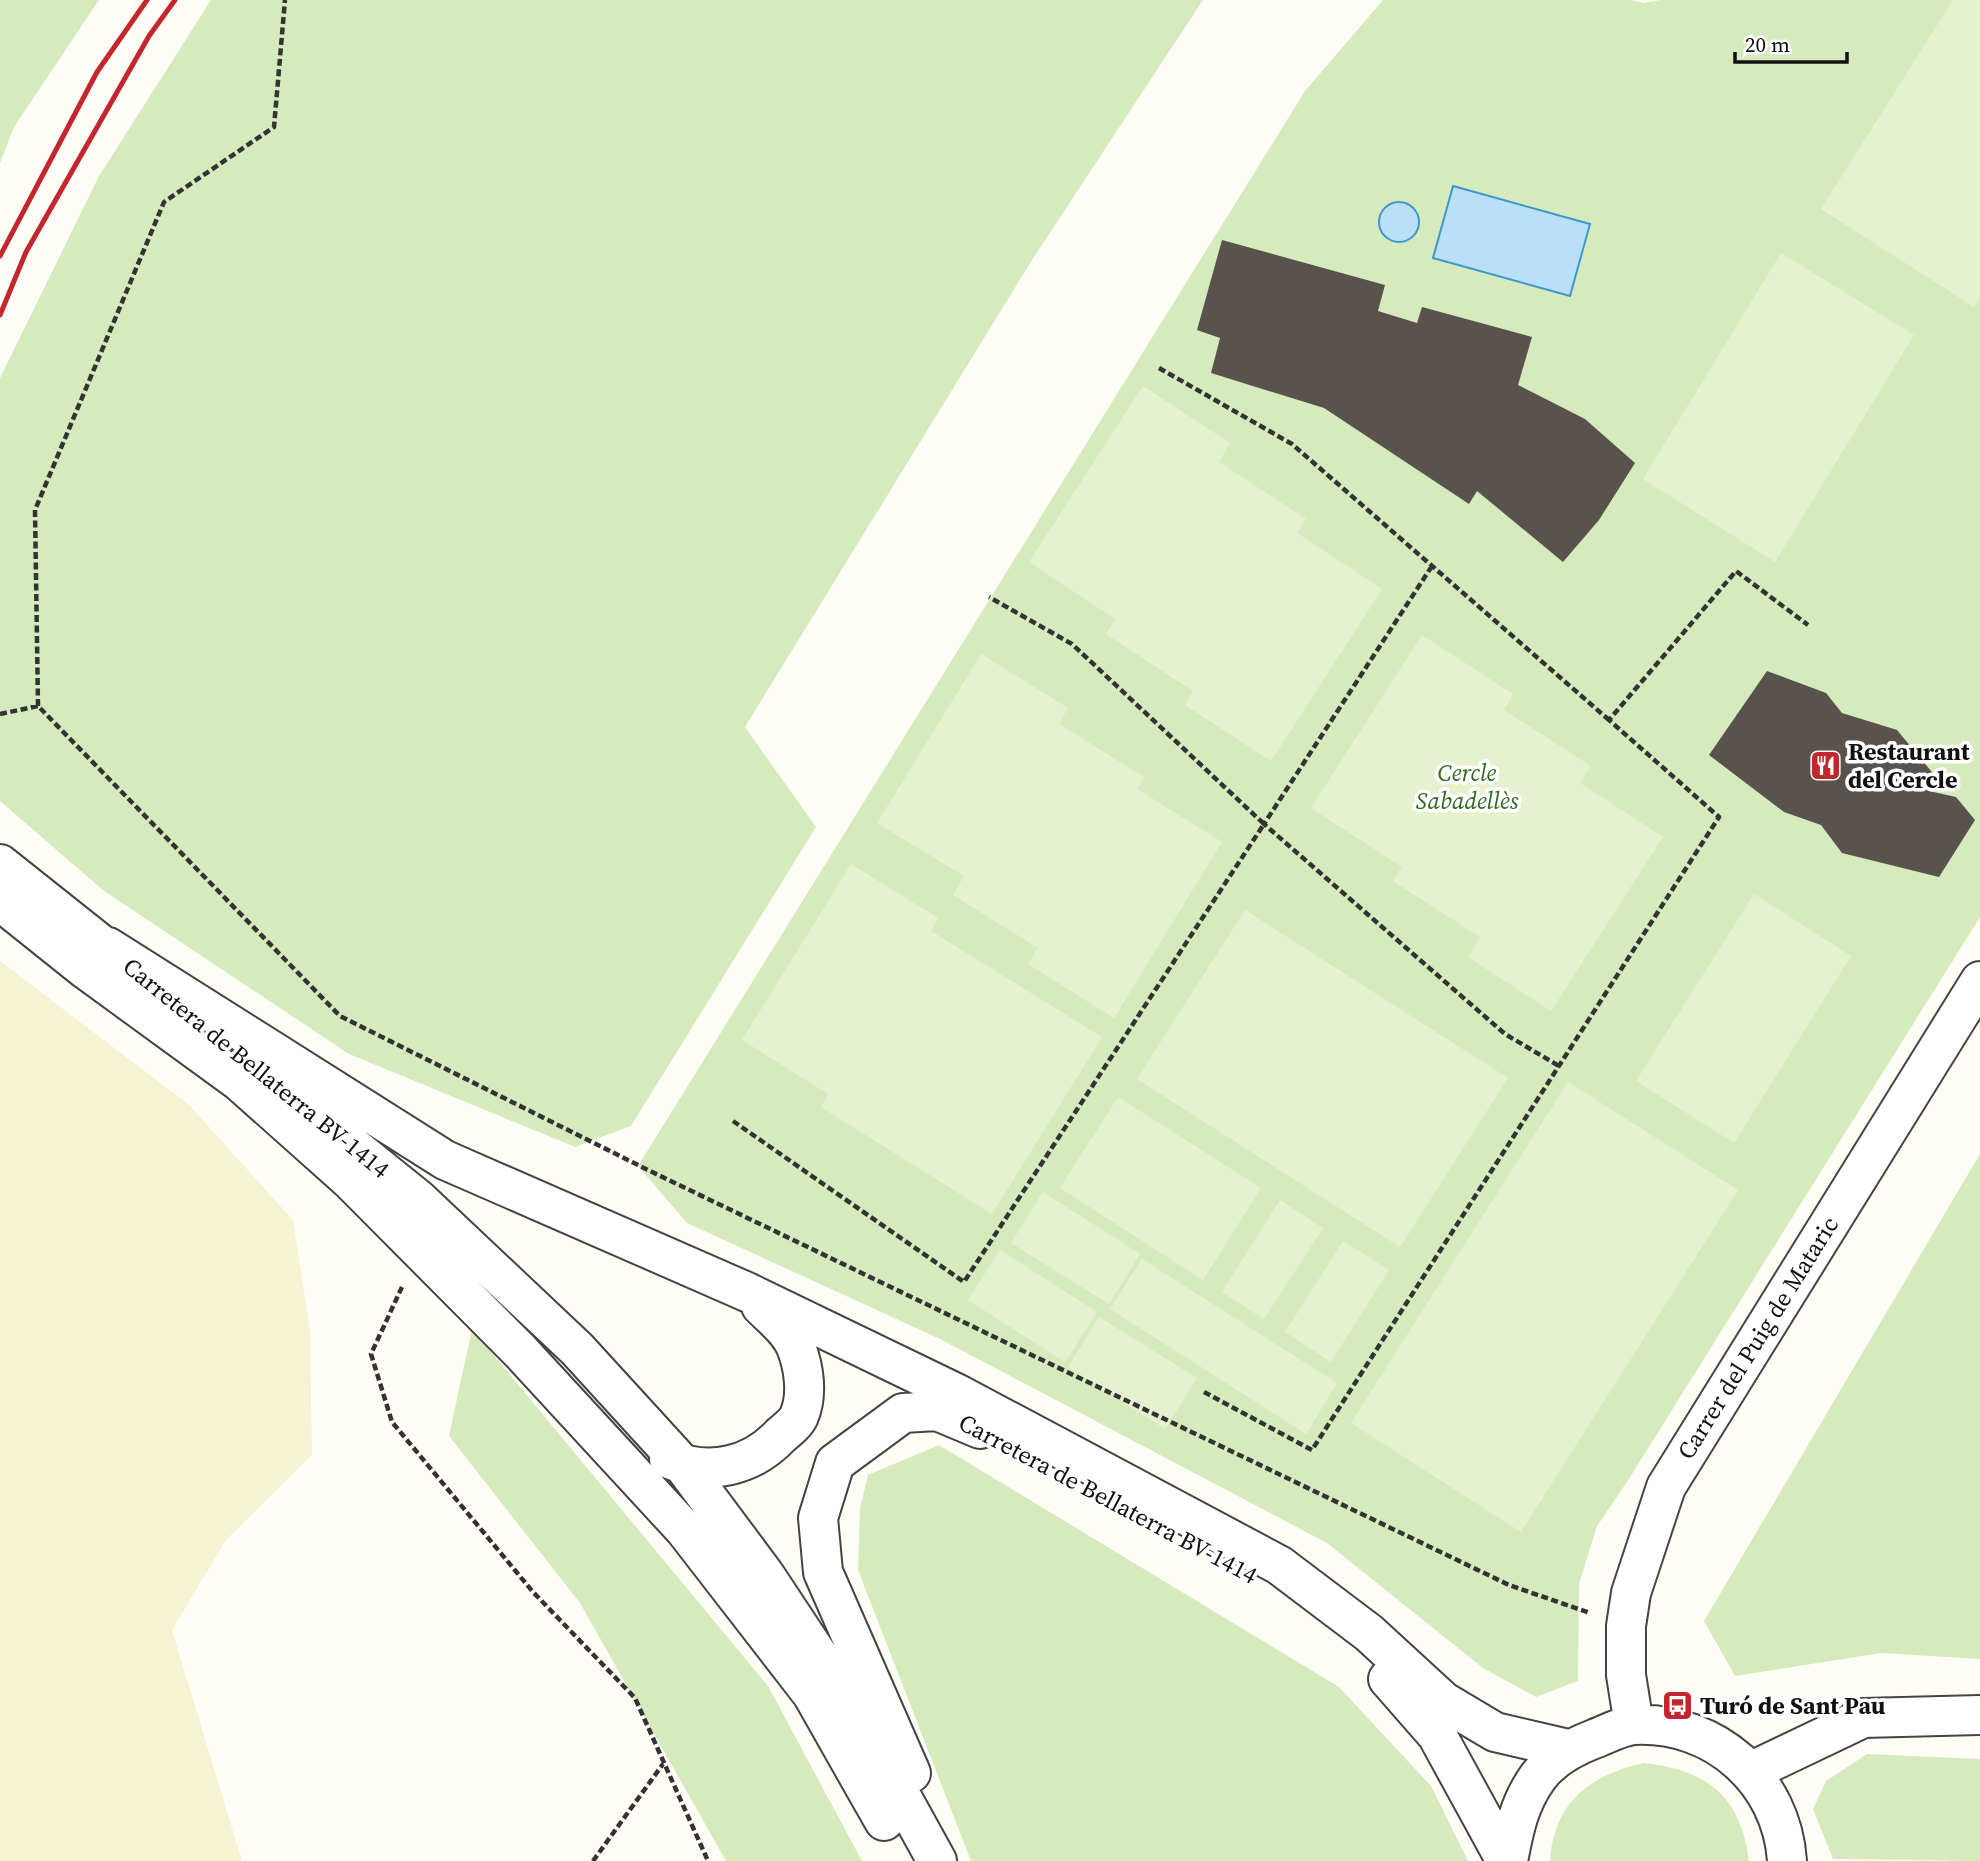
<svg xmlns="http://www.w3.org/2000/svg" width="1980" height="1861" font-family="'Source Serif 4',serif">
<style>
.farmland{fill:#f6f3d4}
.green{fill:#d5ebbd}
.pitch{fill:#e6f2cf}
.water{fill:#b9e0f7;stroke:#3f96cf;stroke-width:2}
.building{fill:#5a524d}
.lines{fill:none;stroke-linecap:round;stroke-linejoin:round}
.minor-casing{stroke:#444;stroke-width:42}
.path{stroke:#333;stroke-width:4.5;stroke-dasharray:7 3.5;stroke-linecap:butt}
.minor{stroke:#fff;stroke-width:38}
.rail{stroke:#c4262e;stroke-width:5}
.labels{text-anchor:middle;stroke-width:7;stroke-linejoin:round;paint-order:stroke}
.poi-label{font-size:24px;font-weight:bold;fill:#111;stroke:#fff;text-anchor:start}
.park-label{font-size:24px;font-style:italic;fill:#2f6b1f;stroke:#fff}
.street-label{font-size:24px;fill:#111;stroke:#fff}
</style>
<rect width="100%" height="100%" fill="#fffdf5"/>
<path class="farmland" d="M0,961L188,1104L293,1220L310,1330L312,1455L226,1540L172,1630L242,1861H0Z"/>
<path class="green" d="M0,0H99L14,127L0,163Z
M211,0H1203L1032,260L745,727L816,827L631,1126L575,1147L349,1054L104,891L0,801V378L99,176Z
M1383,0H1630L1644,3L1660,0H1980V917L1627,1482L1597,1526L1579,1584L1578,1681L1536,1697L1483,1668L1327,1543L940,1339L687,1223L638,1166L1305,91Z
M1980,1154V1659L1881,1653L1735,1676L1704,1621Z
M472,1329L768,1686L862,1861H726L580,1603L449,1436Z
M939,1445L1339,1687L1431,1786L1468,1861H971L858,1570L860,1508L868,1475Z
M1867,1754L1980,1759V1861L1833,1859L1813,1809L1826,1781Z
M1644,1763C1707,1770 1741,1796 1749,1861H1550C1554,1802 1590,1775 1644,1763Z"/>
<path class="pitch" d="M1953,0H1980V297L1974,307L1821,209Z
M1781,253L1914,335L1775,562L1643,479Z
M1143,386L1230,443L1219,462L1306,519L1297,533L1382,589L1271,761L1185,705L1193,691L1106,634L1115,619L1029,562Z
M1422,635L1513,694L1504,710L1591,766L1580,783L1663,837L1551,1011L1468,957L1480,937L1393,881L1402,867L1311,808Z
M981,654L1068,708L1059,724L1144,777L1137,789L1222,842L1114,1018L1028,964L1038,948L953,895L964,876L877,823Z
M851,864L938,918L931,931L1102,1037L992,1214L821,1107L828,1094L742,1040Z
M1754,894L1851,956L1734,1143L1636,1081Z
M1245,910L1508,1078L1400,1247L1137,1079Z
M1568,1082L1738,1190L1521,1532L1351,1423Z
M1118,1097L1261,1188L1203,1280L1060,1188Z
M1043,1192L1140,1254L1109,1304L1011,1243Z
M1280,1200L1323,1228L1264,1319L1222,1292Z
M1343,1241L1389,1270L1331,1362L1285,1332Z
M1000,1250L1097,1312L1065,1362L968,1300Z
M1142,1259L1337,1383L1306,1434L1110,1309Z
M1099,1317L1197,1378L1165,1429L1068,1367Z"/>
<path class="water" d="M1453,186L1590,224L1570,296L1433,258Z
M1379 222a20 20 0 1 1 40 0a20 20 0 1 1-40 0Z"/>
<path class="building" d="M1222,240L1385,285L1378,311L1417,323L1422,307L1532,337L1518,385L1585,419L1635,463L1599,520L1563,562L1477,491L1469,504L1324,408L1211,373L1220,338L1197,330Z
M1767,671L1826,693L1842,713L1897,730L1936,777L1929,791L1956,797L1975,820L1939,877L1842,853L1821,825L1784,812L1709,755Z"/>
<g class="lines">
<defs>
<path id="minor" d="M0,864L127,965
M0,901L85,969L240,1082L350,1180L521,1352L685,1530L812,1694L884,1821
M108,947L445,1160L747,1292L958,1394L1279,1565L1369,1633L1443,1701L1495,1732L1568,1749
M253,1066L418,1199L577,1349L683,1465L765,1575L851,1705L937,1861
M669,1459C709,1476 751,1467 781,1435C787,1430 796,1423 799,1416C808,1395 804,1367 796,1347C789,1330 773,1318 761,1306
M1388,1679L1437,1735L1506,1861
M1634,1725L1626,1675V1626L1631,1593L1666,1487L1980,981
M1752,1771L1863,1718L1980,1715
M911,1773L823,1572L818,1518L835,1463L903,1413L937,1411L980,1429
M1508,1861C1514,1830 1519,1803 1538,1777C1552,1758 1573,1747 1594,1739C1607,1734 1621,1726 1634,1725C1715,1721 1782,1781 1787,1861"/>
</defs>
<use href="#minor" class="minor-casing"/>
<path class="path" d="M1159,368L1292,444L1609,720
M1432,566L1264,824L1505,1034L1559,1066
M38,706L35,510L164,202L274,127L285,0
M0,714L38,706L340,1016L648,1170L1509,1585L1590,1613
M733,1121L964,1282L1264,824L1072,644L989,597
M402,1287L371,1354L392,1422L533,1592L635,1698L708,1861
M1204,1392L1312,1450L1719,817L1609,720L1736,571L1808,625
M593,1861L663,1764"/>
<use href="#minor" class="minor"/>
<path class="rail" d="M0,256L97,72L147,0
M0,315L26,252L149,36L175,0"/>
</g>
<defs>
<symbol id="restaurant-square" viewBox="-11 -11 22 22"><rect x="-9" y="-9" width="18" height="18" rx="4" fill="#c4262e" stroke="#fff"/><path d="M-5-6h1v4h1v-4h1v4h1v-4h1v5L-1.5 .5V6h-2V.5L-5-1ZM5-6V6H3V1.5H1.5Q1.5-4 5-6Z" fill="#fff"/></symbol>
<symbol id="bus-square" viewBox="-11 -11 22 22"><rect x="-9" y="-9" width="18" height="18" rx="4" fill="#c4262e" stroke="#fff"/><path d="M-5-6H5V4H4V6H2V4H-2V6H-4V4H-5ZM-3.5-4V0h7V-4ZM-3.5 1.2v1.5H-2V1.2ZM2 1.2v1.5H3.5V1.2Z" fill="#fff"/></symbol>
</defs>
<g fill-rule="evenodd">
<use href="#restaurant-square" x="1808" y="748" width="35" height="35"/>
<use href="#bus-square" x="1660" y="1688" width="35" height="35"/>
</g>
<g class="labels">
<g class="poi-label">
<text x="1848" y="760">Restaurant<tspan x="1848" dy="28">del Cercle</tspan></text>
<text x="1700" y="1714">Turó de Sant Pau</text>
</g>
<g class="park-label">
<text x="1467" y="781">Cercle<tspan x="1467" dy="28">Sabadellès</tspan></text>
</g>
<g class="street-label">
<text transform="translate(256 1068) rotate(39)" y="8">Carretera de Bellaterra BV-1414</text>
<text transform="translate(1758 1338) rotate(-58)" y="8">Carrer del Puig de Mataric</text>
<text transform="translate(1108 1499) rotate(28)" y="8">Carretera de Bellaterra BV-1414</text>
</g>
</g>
<path d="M1735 52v10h112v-10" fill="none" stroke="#111111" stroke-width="3.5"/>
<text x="1745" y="52" font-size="21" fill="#111111" stroke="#ffffff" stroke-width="5" paint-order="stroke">20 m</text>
</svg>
